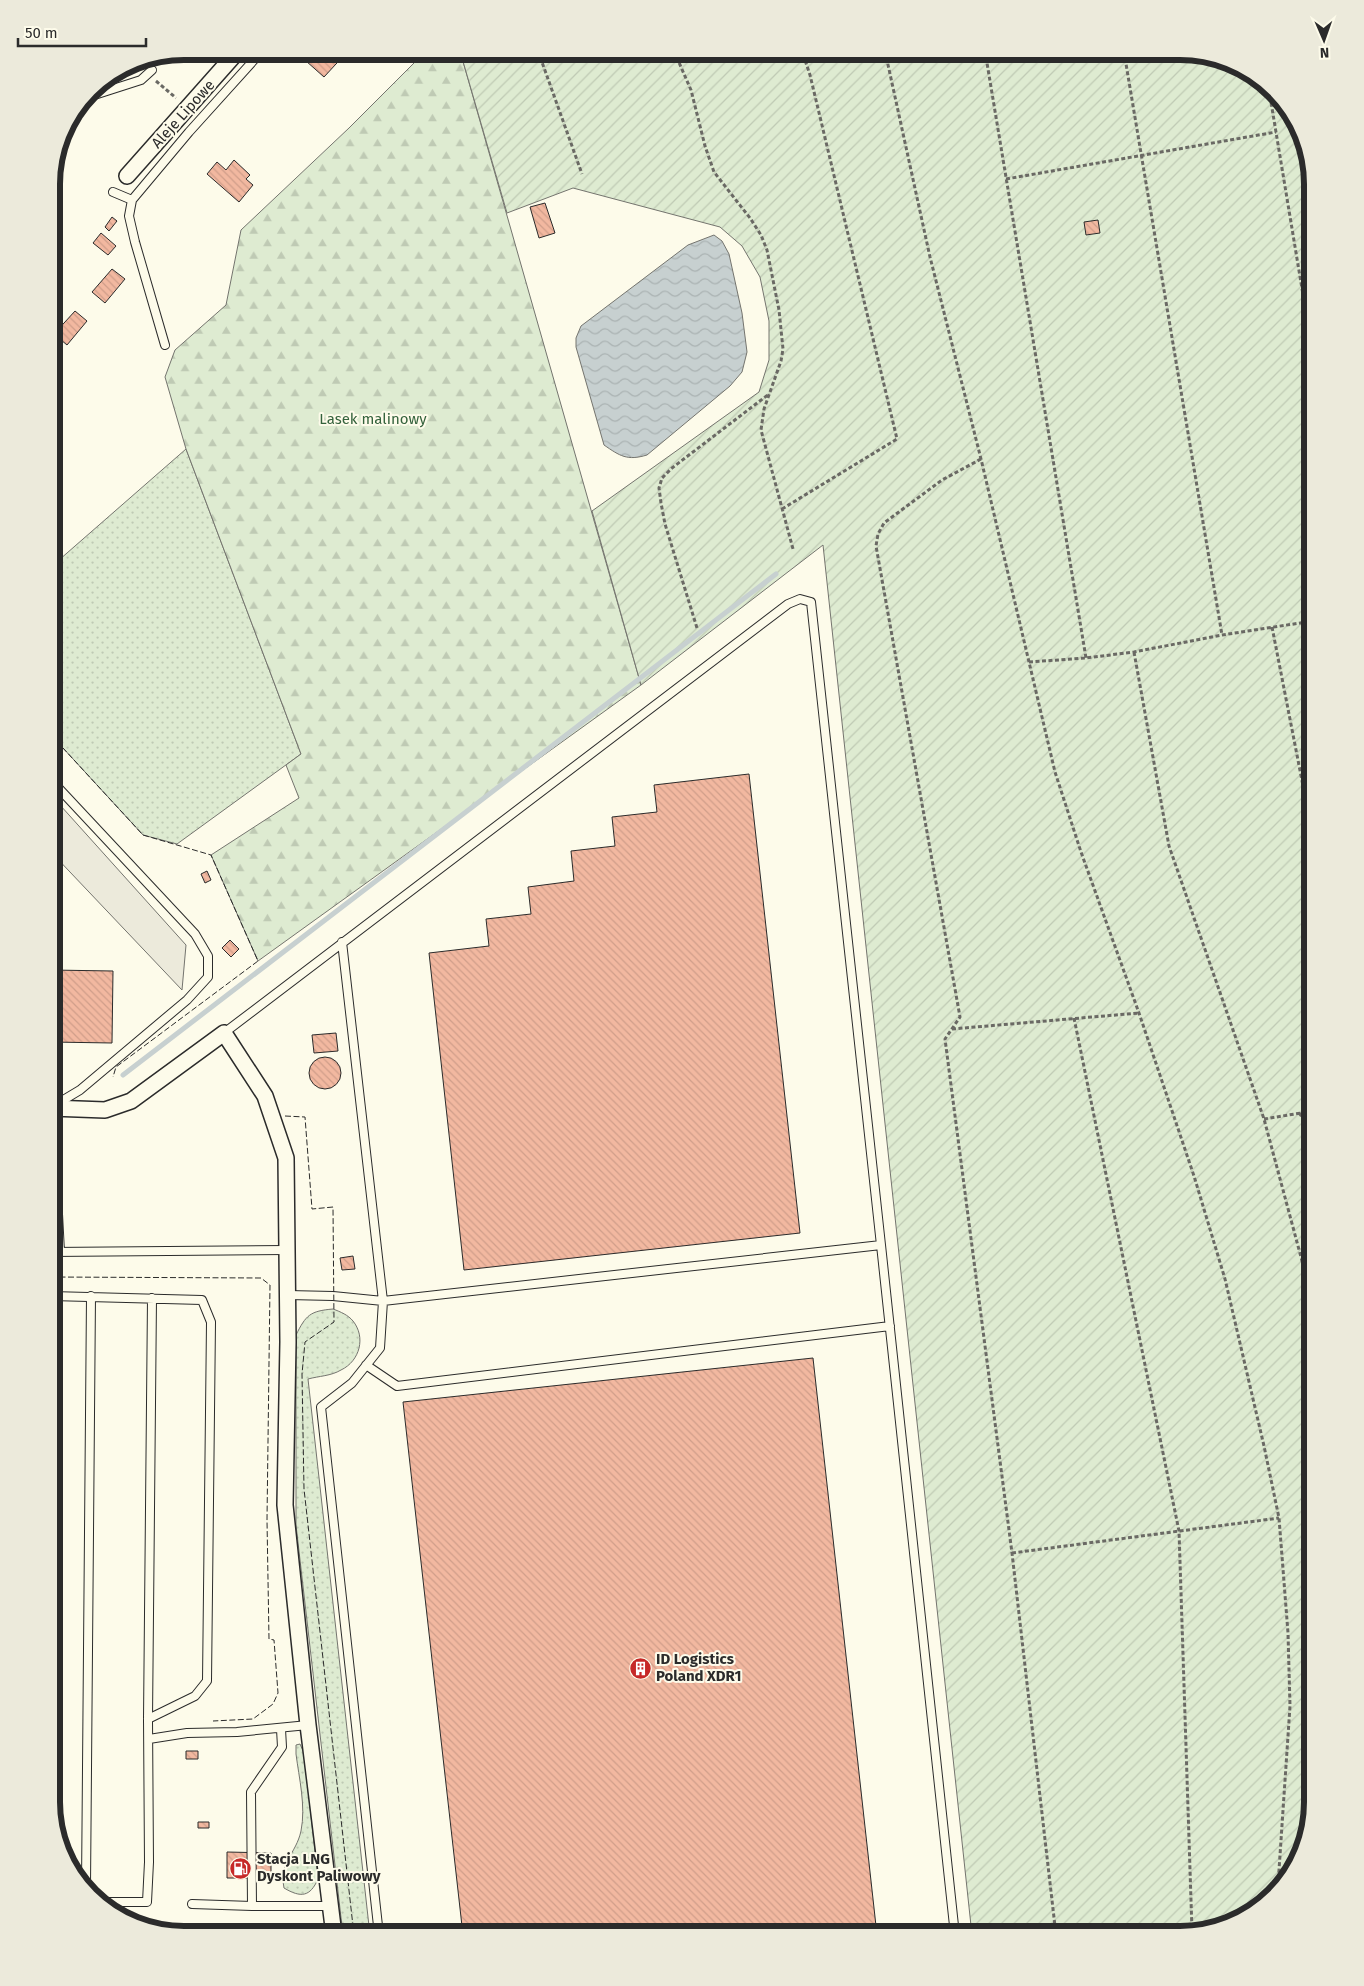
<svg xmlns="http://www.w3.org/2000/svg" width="1364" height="1986" font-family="'Fira Sans',sans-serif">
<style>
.grass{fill:url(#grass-dots);stroke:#74746e}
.forest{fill:url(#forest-firs);stroke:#74746e}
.garden{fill:url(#garden-furrows);stroke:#74746e}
.parking{fill:#eceadb;stroke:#74746e}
.water{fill:url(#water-waves);stroke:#74746e}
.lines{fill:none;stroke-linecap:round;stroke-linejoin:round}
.stream{stroke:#c7d0d0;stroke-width:5}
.building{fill:url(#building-back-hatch);stroke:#2b2b2b}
.lane-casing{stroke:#2b2b2b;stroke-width:10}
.street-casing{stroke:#2b2b2b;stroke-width:18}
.path{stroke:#6a6964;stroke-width:3;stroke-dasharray:4 2.5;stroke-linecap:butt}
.lane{stroke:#fdfbea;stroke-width:8}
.street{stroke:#fdfbea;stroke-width:15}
.fence{stroke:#2b2b2b;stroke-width:1;stroke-dasharray:6 2.5;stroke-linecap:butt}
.labels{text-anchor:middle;stroke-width:4;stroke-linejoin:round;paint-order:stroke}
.street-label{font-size:15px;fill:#2b2b2b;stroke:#fdfbea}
.park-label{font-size:15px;fill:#34623c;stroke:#fdfbea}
.poi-label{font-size:15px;font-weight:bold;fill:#2b2b2b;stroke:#fdfbea;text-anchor:start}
.rim{fill:none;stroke:#2b2b2b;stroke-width:6}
</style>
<defs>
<pattern id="grass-dots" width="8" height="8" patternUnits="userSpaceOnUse" patternTransform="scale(1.25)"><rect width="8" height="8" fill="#deebd1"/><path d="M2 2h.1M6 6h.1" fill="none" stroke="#bfcab4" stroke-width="1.8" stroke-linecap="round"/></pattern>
<pattern id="forest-firs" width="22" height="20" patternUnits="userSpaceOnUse" patternTransform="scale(1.25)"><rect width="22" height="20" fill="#deebd1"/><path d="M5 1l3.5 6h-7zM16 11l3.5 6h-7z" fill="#bfcab4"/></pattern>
<pattern id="garden-furrows" width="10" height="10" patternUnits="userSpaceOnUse" patternTransform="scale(1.25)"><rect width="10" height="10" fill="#deebd1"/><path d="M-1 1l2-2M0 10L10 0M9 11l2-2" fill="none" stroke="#bfcab4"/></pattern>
<pattern id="water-waves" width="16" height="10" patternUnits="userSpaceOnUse" patternTransform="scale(1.25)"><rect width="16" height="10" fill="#c7d0d0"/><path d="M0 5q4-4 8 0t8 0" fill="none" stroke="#abb3b3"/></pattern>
<pattern id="building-back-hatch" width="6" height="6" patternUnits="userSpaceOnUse" patternTransform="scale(1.25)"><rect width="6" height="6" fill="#f2b8a0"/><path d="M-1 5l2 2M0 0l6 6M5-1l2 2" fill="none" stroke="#d09e8a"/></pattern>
</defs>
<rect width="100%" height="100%" fill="#fdfbea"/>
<path class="grass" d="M186,449L301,754L177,844L143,835L51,735V567Z
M333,1309C341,1312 348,1315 353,1321C366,1337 360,1361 341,1370C331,1376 319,1376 308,1379L370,1935H343L296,1525V1335C306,1315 310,1311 333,1309Z
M300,1744L304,1753L318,1879C310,1897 301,1898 284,1888C279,1862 296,1854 301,1831C306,1806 299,1778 296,1754V1745Z"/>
<path class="forest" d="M426,51H460L641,685L258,961L211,855L299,798L286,765L301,754L186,449L165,377L175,350L226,305L241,230L349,128Z"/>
<path class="garden" d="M460,51L1188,52L1253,74L1295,118L1313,184V1802L1295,1868L1246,1917L1180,1935H972L823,545L641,685L592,511L759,392L769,360V321L760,277L742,246L720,227L573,188L507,213Z"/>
<path class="parking" d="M51,795L186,945L182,990L51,852Z"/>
<path class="water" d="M714,235L722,241L729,254L742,313L747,352L742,372L730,386L647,455C627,461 620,456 604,445L576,347V338L581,326L688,245Z"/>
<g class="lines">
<path class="stream" d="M123,1075L776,574"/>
</g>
<path class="building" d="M315,51H348L324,77L306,61Z
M234,160L250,175L246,179L253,185L239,202L207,174L217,162L226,170Z
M545,203L555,233L539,238L530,207Z
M112,217L117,221L109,231L105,227Z
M1098,220L1100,233L1086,235L1084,222Z
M101,233L116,246L108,255L93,243Z
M112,269L125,279L105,303L92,292Z
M75,311L87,321L67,345L54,334Z
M749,774L800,1233L464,1270L429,953L489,946L486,919L531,914L528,887L574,881L571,851L615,846L612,817L657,812L654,785Z
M207,871L211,880L205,883L201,874Z
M230,940L239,949L231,957L222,948Z
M51,970L113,971L112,1043L51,1042Z
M336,1033L338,1051L314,1053L312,1035Z
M309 1073a16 16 0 1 1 32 0a16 16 0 1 1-32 0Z
M353,1256L355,1269L342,1270L340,1258Z
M813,1358L877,1935H463L403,1402Z
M186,1751H198V1759H186Z
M198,1822H209V1828H198Z
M227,1852L271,1853V1878H227Z"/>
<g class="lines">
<defs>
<path id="lane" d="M85,98L141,80L152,70
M113,192L132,200L189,132L262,51
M132,200L129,216L135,242L165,345
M51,780L195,934L208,956V977L187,1000L80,1090L55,1105
M342,942L383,1301L380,1348L352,1383L321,1407L379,1935
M224,1033L788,604L800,599L811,602L881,1245
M58,1214L60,1252
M51,1252L287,1250
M288,1295L333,1296L383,1301L881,1245L955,1935
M51,1296L202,1300L211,1322L207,1681L195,1696L148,1719
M366,1365L397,1386L890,1326
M149,1739L187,1733L237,1732L308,1725
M86,1886L91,1296
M101,1902H147L149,1862L148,1719L152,1298
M192,1904L252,1906H330
M252,1906L251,1792L282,1747L281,1729"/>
<path id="street" d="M127,176L238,51
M51,1108L105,1110L131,1101L224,1033L265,1096L286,1158L288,1342L285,1505L308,1725L334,1935"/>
</defs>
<use href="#lane" class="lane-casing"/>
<use href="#street" class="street-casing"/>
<path class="path" d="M538,51L582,174
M674,51L691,90L705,146L714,172L750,218L761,235L767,250L779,310L783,349L781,361L764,409L761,430L793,549
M885,51L930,257L981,459L1055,772L1081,852L1139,1013L1194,1176L1225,1279L1264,1446L1279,1518L1288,1633L1290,1706L1278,1885
M985,51L1086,658
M1124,52L1222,635
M156,81L176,98
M1269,90L1313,355
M1006,179L1276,132
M981,459L942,480L884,523L878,534L876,546L960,1017L945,1039L1012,1553L1056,1935
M782,509L897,439L810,75L802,51
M1272,627L1313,837
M697,628L665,524L661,503L659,488L662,478L672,468L769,394
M1134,652L1169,846L1264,1119L1313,1302
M1029,662L1086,658L1134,652L1222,635L1313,621
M1074,1018L1179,1531L1192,1931
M952,1029L1139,1013
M1299,1113L1313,1131
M1264,1119L1313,1111
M1012,1553L1279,1518"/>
<use href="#lane" class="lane"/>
<use href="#street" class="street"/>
<path class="fence" d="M51,735L143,835L211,855L258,961L116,1067L113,1077
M285,1116L305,1117L312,1209L333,1207L334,1322L305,1342L302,1374L304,1489L354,1935
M51,1277L261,1278L270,1285L267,1520L269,1639L274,1640L278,1693L273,1704L253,1719L213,1721"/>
</g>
<defs>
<symbol id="building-disc" viewBox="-11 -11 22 22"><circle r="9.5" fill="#c62828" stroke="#fdfbea"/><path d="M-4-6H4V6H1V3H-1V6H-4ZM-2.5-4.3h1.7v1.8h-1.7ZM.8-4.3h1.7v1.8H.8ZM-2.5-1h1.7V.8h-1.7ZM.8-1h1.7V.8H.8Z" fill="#fff"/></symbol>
<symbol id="fuel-disc" viewBox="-11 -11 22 22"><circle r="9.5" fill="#c62828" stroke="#fdfbea"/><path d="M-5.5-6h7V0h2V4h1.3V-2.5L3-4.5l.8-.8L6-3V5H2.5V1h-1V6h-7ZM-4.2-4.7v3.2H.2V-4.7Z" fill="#fff"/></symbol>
</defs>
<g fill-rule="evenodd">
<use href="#building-disc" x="628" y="1656" width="25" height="25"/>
<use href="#fuel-disc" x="228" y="1856" width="25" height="25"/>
</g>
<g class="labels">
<g class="street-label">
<text transform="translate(183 114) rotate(-48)" y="5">Aleje Lipowe</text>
</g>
<g class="park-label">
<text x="373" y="424">Lasek malinowy</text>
</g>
<g class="poi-label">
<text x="656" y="1664">ID Logistics<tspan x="656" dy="17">Poland XDR1</tspan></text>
<text x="257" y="1864">Stacja LNG<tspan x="257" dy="17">Dyskont Paliwowy</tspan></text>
</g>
</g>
<path d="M0 0H1364V1986H0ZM184 60H1180A124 124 0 0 1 1304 184V1802A124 124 0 0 1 1180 1926H184A124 124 0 0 1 60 1802V184A124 124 0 0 1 184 60Z" fill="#eceadb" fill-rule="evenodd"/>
<path class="rim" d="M184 60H1180A124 124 0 0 1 1304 184V1802A124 124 0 0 1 1180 1926H184A124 124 0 0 1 60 1802V184A124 124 0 0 1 184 60Z"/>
<g transform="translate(1324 40) rotate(178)" stroke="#fdfbea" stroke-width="4" paint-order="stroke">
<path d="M0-4L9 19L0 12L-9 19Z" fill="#2b2b2b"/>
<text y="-8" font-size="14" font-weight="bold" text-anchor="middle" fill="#2b2b2b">N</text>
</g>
<path d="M18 38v8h128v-8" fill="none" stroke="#2b2b2b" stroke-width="2.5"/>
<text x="25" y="38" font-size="15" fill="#2b2b2b" stroke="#fdfbea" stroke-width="4" paint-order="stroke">50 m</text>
</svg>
